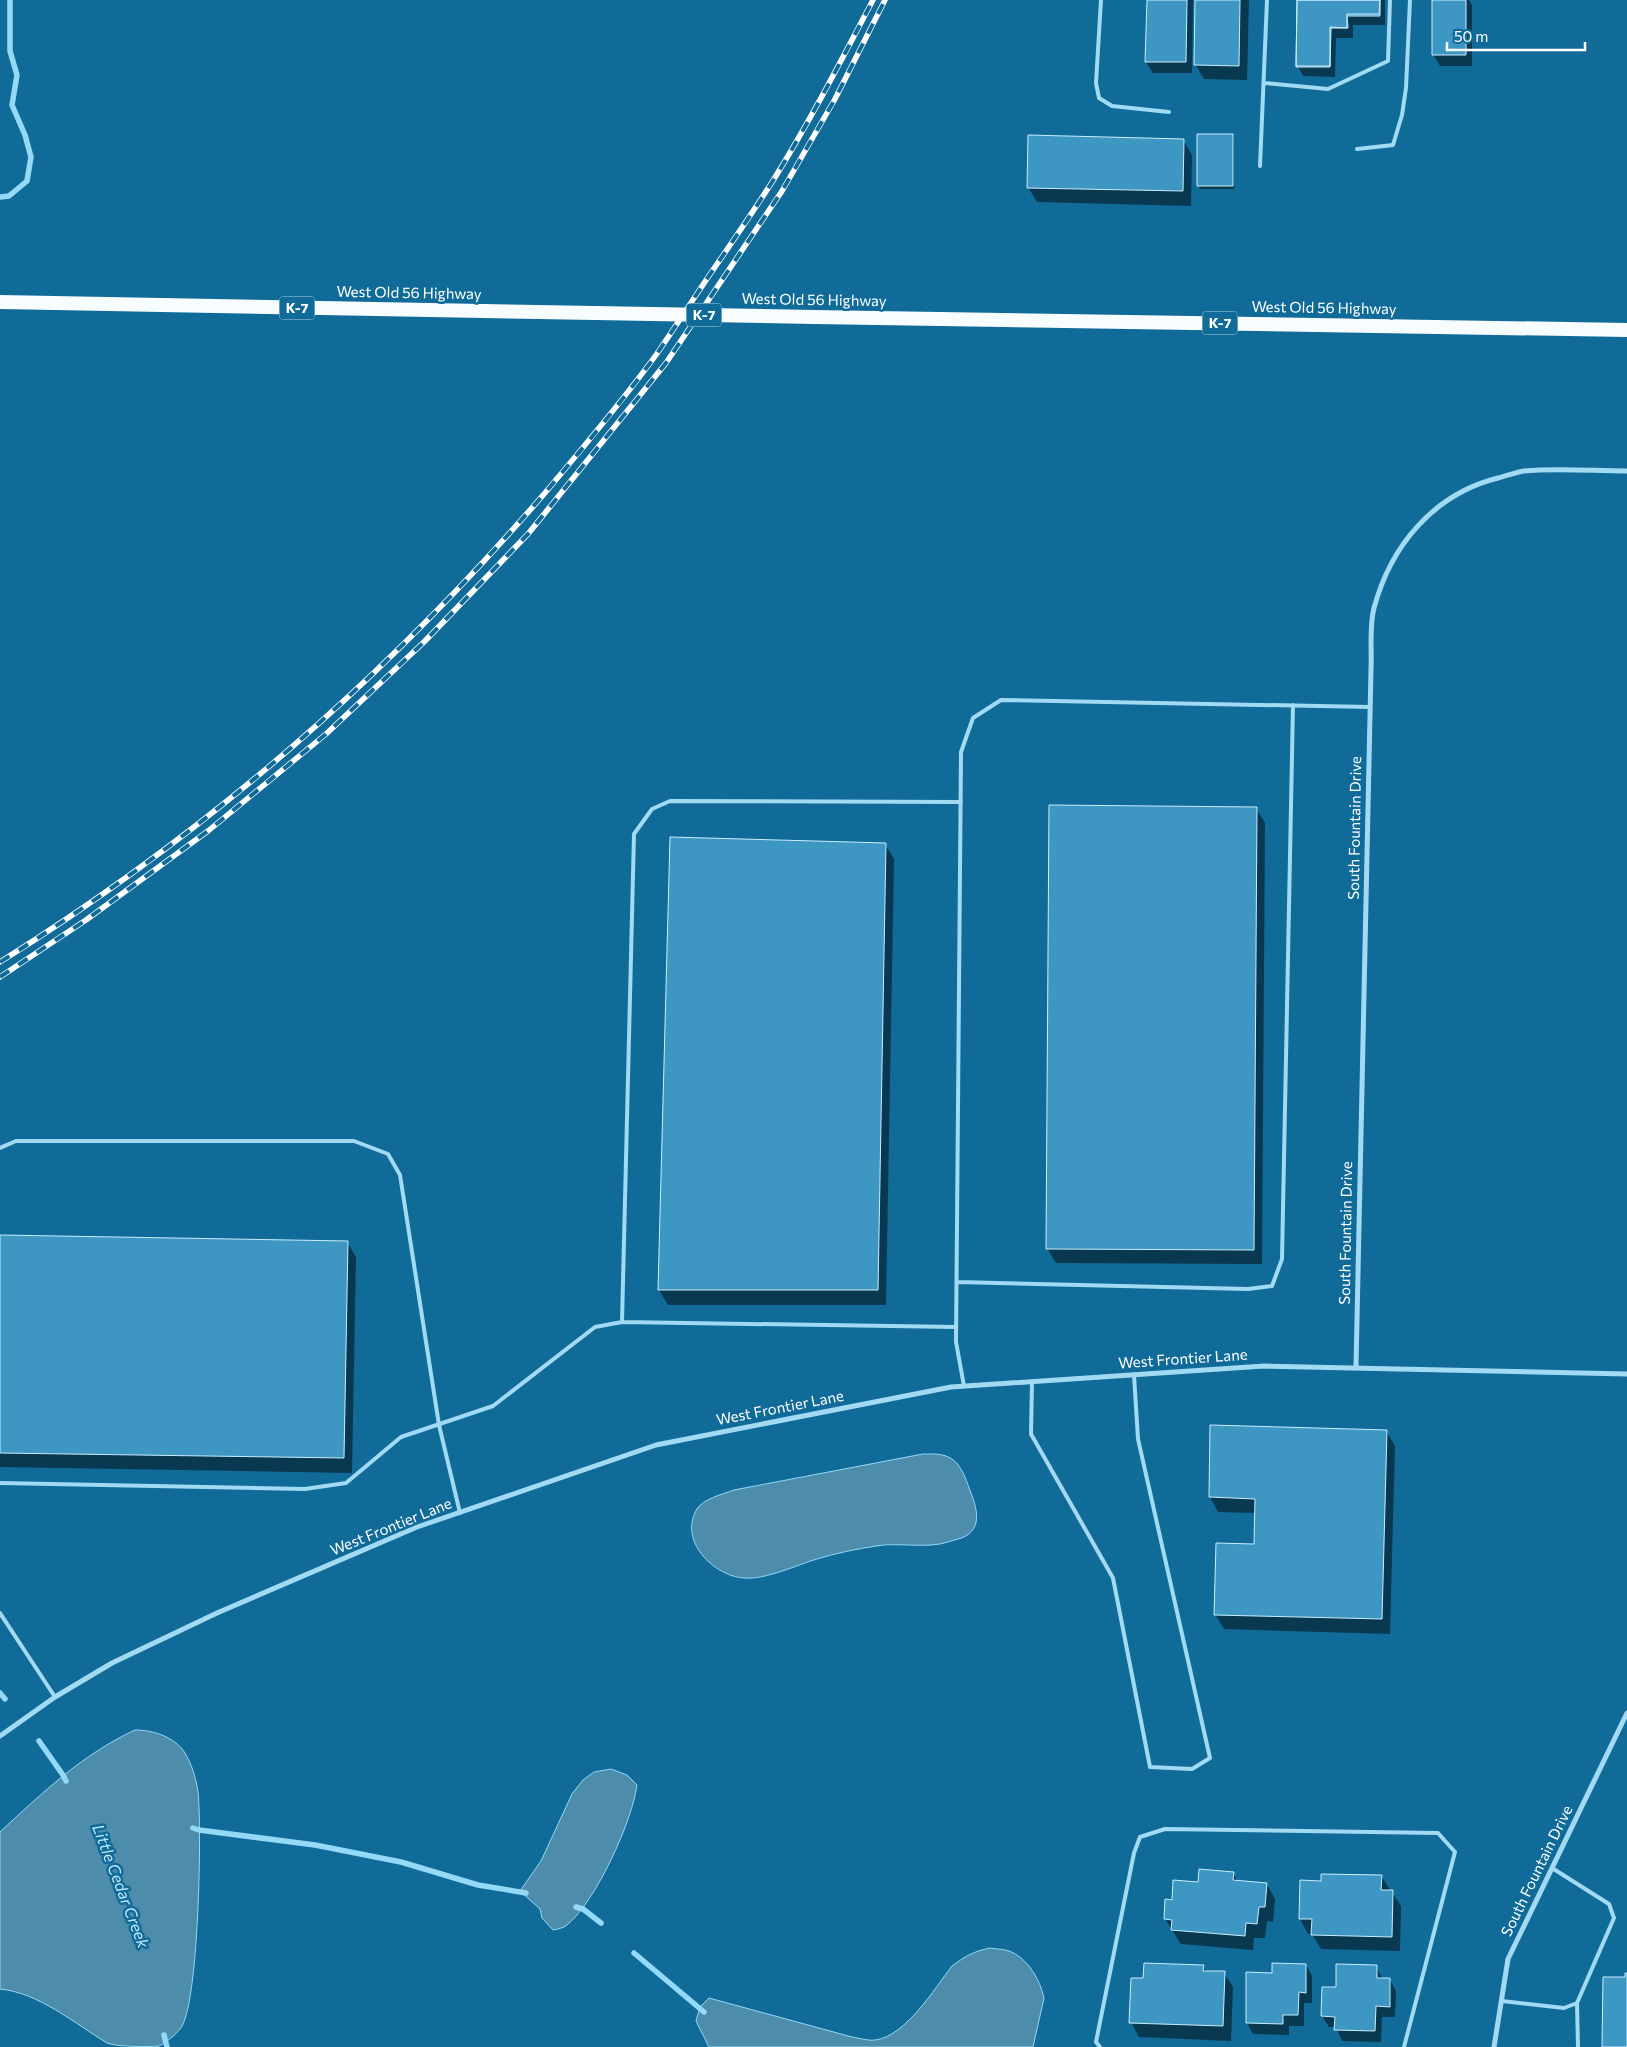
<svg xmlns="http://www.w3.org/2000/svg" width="1627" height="2047" font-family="Commissioner,sans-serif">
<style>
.water{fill:#4d8cab;stroke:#94d9f8}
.shadow{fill:#0007}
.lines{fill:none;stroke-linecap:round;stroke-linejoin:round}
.stream{stroke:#94d9f8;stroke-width:5.5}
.building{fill:#3e97c2;stroke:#caedfe}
.service{stroke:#a2daf4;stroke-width:4}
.minor{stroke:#a2daf4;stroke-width:5}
.trunk{stroke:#f7fcff;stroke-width:14}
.rail-casing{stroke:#fff;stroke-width:5.5}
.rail{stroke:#106b99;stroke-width:4;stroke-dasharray:11;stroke-linecap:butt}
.trunk-bridge{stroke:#f7fcff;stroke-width:14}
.labels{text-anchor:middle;stroke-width:5;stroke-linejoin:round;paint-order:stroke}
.shield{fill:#106b99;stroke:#b7d3e0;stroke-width:1}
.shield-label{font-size:14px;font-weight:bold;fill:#fff}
.street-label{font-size:15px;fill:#fff;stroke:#106b99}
.water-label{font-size:16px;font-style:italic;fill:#bfe9fc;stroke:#106b99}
</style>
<rect width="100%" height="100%" fill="#106b99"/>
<path class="water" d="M923,1454C933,1454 943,1453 952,1459C961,1465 966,1479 969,1488C975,1503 984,1525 966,1536C961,1539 953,1540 948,1542C927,1549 898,1542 876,1546C857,1549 836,1553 817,1559C797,1565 765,1580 744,1578C713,1576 678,1540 697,1509C703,1499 723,1494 734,1490Z
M135,1730C153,1730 175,1737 185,1753C192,1765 196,1778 198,1792C202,1826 199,2008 180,2029C175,2035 166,2043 159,2046C149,2047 117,2047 107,2043C74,2023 39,1993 0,1989V1832C42,1793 83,1754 135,1730Z
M611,1769L627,1775L637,1785C632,1822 596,1901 567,1925C564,1928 558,1929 553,1930L542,1918L540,1909L520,1891L541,1861L572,1794L583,1780L594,1772Z
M990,1948C996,1949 1004,1949 1009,1951C1028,1958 1040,1980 1044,1998L1033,2047H709L696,2021L700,2007L709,1998L852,2037C859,2038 868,2041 875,2040C905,2037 935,1988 952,1966C964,1957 974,1951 990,1948Z"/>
<path class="shadow" d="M1148,0H1193L1192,73H1153L1146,62Z
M1196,0H1249L1247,80L1204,79L1195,64Z
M1298,0H1385V25H1353V38H1336L1335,77L1303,76L1297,65Z
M1434,0H1469L1472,5V66H1440L1433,54Z
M1232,135L1234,138V189H1200L1199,186Z
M1183,140L1192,155L1191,206L1037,202L1028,187Z
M1256,808L1265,823L1262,1264L1056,1263L1047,1248Z
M671,839L885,844L894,859L886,1305H668L659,1290Z
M0,1237L347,1242L356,1257L352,1473L0,1467Z
M1386,1431L1395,1446L1390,1634L1224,1629L1215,1614L1255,1546L1256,1513L1218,1512L1210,1497Z
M1233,1873L1238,1882L1267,1884L1275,1899L1273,1922L1267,1921L1265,1938H1254L1253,1950L1181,1944L1165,1919L1173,1901L1199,1883Z
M1381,1876L1401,1906L1400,1951L1321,1949L1312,1934H1308L1300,1919L1322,1882Z
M1306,1965L1312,1976V2003H1304V2026H1289V2035L1253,2034L1247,2023L1248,1974H1273Z
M1203,1966L1206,1972L1224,1973L1233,1987L1231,2041L1139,2037L1131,2022L1144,1980Z
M1376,1966L1383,1980H1390L1396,1991L1395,2017H1382L1381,2042L1342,2041L1336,2027H1329L1322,2016L1337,1989Z"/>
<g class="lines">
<path class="stream" d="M0,197L9,196L27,181L31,157L25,135L12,105L17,75L10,51V0
M0,1693L5,1699
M39,1741L63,1775L66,1781
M193,1828L199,1830L315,1845L401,1862L478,1885L526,1893
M576,1907L583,1909L601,1923
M634,1953L704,2012
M164,2035L167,2047"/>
</g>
<path class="building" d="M1147,0H1187L1186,62H1145Z
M1195,0H1240L1239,66L1194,65Z
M1297,0H1380V16H1347L1348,28H1331L1330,67H1296Z
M1297,0H1380L1379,14H1347V28L1330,27V66H1296Z
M1432,0H1466V55H1432Z
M1197,134H1233V186H1197Z
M1028,135L1184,139L1183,191L1027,188Z
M1049,805L1257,807L1254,1250L1046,1249Z
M670,837L886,843L878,1290H658Z
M0,1235L348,1241L344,1458L0,1453Z
M1210,1425L1387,1430L1382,1619L1214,1615L1216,1543L1254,1544L1255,1499L1209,1497Z
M1199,1869L1234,1872L1233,1880L1267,1883L1265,1907H1259L1257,1924L1246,1923L1245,1936L1171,1930L1172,1920L1164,1919L1165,1899L1172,1900L1173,1880L1198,1882Z
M1321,1874L1382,1875L1381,1890H1393L1392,1937L1311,1935L1312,1919H1299L1300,1880L1321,1881Z
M1144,1963L1204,1965L1203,1971H1225L1223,2026L1129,2023L1131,1978H1143Z
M1272,1963L1306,1964V1993L1299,1992L1298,2015H1283V2024L1246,2023V1972L1272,1973Z
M1336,1964L1377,1965V1978H1390V2007L1376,2006L1375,2031L1334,2030L1335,2017L1321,2016L1322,1987H1336Z
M1625,1973H1627V2047H1602L1603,1977H1625Z"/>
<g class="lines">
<path class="service" d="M1101,0L1096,83L1099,98L1112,106L1169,112
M1265,83L1328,89L1388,61L1390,0
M1357,149L1393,145L1402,115L1406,88L1410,0
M1260,166L1267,0
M0,1148L16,1141H354L388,1154L400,1175L439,1425L460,1513
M957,1282L1248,1289L1272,1286L1282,1259L1293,705
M622,1322L634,834L652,809L670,801L961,802
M1032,1382L1031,1434L1113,1578L1150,1767L1192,1769L1210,1758L1138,1439L1134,1375
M964,1386L956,1342L961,752L973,718L1001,700L1370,707
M0,1483L305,1489L346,1483L401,1437L493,1406L595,1327L622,1322L956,1327
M0,1613L55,1697
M1502,2001L1564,2008L1577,2003L1614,1918L1609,1904L1552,1868
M1577,2003L1578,2047
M1100,2047L1096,2042L1134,1853L1140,1837L1165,1829L1438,1833L1455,1852L1404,2047"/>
<path class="minor" d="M1356,1367L1371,669C1372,650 1369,627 1374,608C1391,545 1434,494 1498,478C1507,476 1516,472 1524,471C1558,468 1593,471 1627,471
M0,1736L55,1697L112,1663L217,1613L417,1527L656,1445L951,1387L1264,1366L1627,1374
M1494,2047L1508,1959L1627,1713"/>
<path class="trunk" d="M0,302L595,313
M814,317L1627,330"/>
<defs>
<path id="rail" d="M0,962C208,832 384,679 544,494C582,449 621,403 656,355C676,326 695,296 715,267C735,238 755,209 774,179C810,121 841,61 873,0
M0,977L86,920L208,831L326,734L424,642L528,534L666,363L782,191L835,99L885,0"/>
</defs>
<use href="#rail" class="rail-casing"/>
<use href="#rail" class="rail"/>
<path class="trunk-bridge" d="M595,313L814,317"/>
</g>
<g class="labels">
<g class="shield">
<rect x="279.5" y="296.5" width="35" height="23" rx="4"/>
<rect x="686.5" y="303.5" width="35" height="23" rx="4"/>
<rect x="1202.5" y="311.5" width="35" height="23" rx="4"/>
</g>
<g class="shield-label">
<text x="297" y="313">K-7</text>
<text x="704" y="320">K-7</text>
<text x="1220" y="328">K-7</text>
</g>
<g class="street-label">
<text transform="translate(409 293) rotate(1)" y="5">West Old 56 Highway</text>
<text transform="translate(814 300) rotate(1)" y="5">West Old 56 Highway</text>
<text transform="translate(1324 308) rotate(1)" y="5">West Old 56 Highway</text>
<text transform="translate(1355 828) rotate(-89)" y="5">South Fountain Drive</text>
<text transform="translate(1346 1233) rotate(-89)" y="5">South Fountain Drive</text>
<text transform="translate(1183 1359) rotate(-4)" y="5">West Frontier Lane</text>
<text transform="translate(780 1408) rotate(-11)" y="5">West Frontier Lane</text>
<text transform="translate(391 1527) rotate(-22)" y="5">West Frontier Lane</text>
<text transform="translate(1537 1871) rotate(-64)" y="5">South Fountain Drive</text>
</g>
<g class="water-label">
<text transform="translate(121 1886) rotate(69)" y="6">Little Cedar Creek</text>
</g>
</g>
<path d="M1447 42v8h138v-8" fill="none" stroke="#ffffff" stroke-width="2.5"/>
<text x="1454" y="42" font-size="15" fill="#ffffff" stroke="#106b99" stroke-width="4" paint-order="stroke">50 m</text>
</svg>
